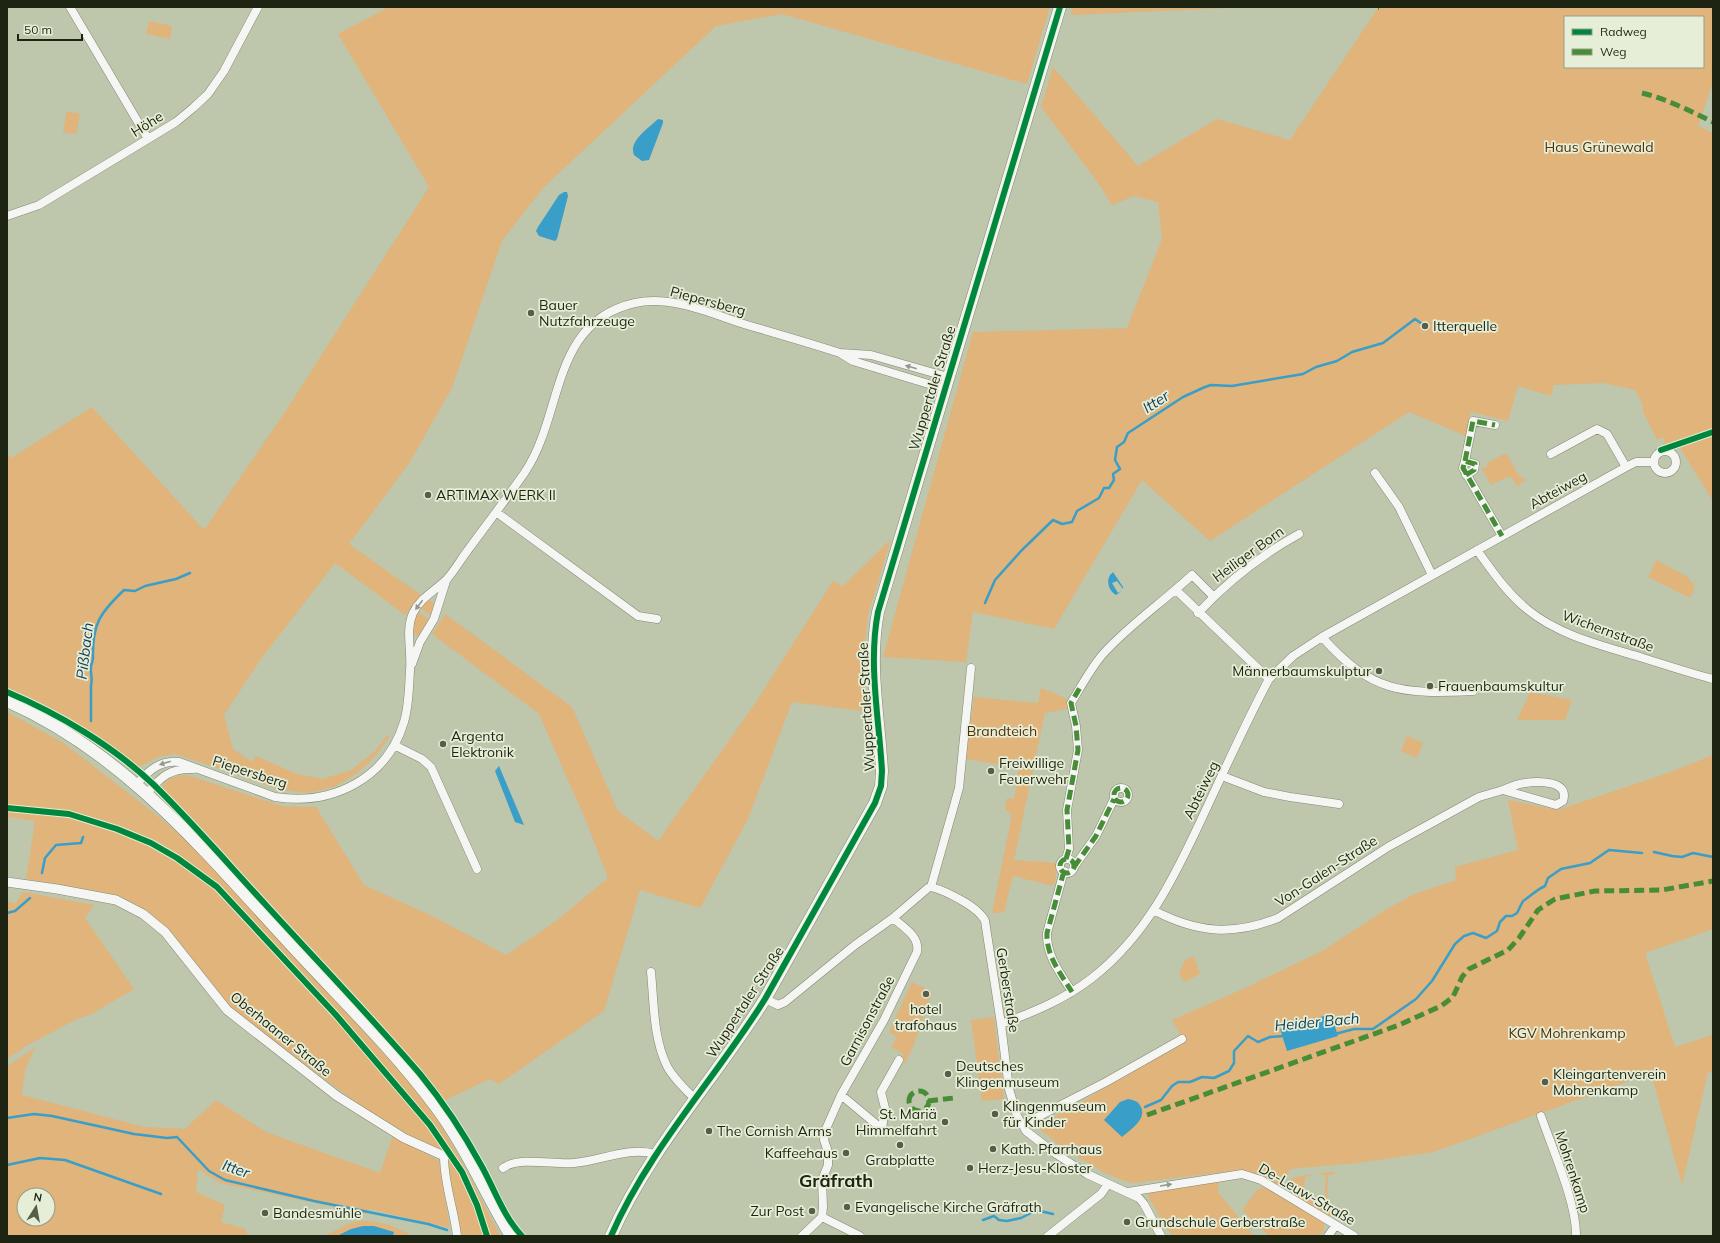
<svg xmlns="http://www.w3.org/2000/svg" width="1720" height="1243" font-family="Mulish,sans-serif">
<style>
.green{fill:#e0b47b;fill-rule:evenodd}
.water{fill:#399ec8}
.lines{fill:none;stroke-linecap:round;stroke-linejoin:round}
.stream{stroke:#399ec8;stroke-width:2.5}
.minor-casing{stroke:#828874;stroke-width:9}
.tertiary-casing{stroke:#828874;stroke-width:10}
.primary-casing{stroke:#828874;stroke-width:13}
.minor{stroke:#f5f6f3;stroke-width:8}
.tertiary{stroke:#f5f6f3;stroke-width:9}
.primary{stroke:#f5f6f3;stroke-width:12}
.quiet{stroke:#478c37;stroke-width:5;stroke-dasharray:10 5;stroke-linecap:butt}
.cycleway-casing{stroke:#e6eed7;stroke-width:8}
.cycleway{stroke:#00873e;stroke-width:6}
.oneway{fill:#94988e}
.poi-dot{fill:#565d48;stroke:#e6eed7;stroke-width:1.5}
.labels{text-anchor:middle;stroke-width:3.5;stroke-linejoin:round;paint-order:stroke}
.street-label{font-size:14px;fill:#1e2412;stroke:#e6eed7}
.park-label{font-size:14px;fill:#522f0a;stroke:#e6eed7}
.poi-label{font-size:14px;fill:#1e2412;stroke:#e6eed7;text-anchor:start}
.water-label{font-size:15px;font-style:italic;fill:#13405e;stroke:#e6eed7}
.district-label{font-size:18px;font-weight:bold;fill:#1e2412;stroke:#e6eed7}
</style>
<rect width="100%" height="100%" fill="#bec6ac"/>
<path class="green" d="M389,7H1050L1027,84L782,14L716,26L543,188L502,241L452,388L410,462L349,544L421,595L405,615L335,563L261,659L224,715L233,749L252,762L256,756L297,774L322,779L352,770L376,750L387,735L389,737C370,768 336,796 297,792C278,790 260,783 241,776C219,769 197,761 175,754L159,757L137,768L33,701L7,689V454L11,458L92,407L204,530L285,412L429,187L338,34Z
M1073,7H1252L1071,15Z
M1370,7H1713V82L1698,126L1713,133V429L1664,445L1663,443L1665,441L1663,437L1657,440L1643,412V405L1635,390L1604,383L1554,385L1551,396L1518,386L1508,421L1471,412L1466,436L1409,412L1210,541L1142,480L1054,629L973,612L966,662L883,657L973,332L1127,328L1162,239L1158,202L1134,196L1112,205L1101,187L1041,107L1053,67L1138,166L1217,119L1290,140L1378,8ZM1565,17H1703V67H1565Z
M149,21L172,26L170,39L146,34Z
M67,111L80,114L76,134L63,132Z
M1713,434V501L1679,446Z
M1506,453L1519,476L1524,478L1525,481L1517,486L1512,478L1507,477L1491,485L1481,467L1487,468V463Z
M891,539L868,615L864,654L863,711L792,702L748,819L700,908L640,890L604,1011L499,1084L490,1079L439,1103L163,794C159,779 176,775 187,775L282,806L316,807L364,885L432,916L506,955L556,921L608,878L586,821L539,714L432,634L445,614L572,707L618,811L658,841L756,702L833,581L843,586Z
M1656,560L1688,577L1695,587L1690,598L1648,577Z
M430,600L435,605L432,616L420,608L426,601Z
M418,612L430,620L418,636L412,633V626Z
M1041,688L1067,699V709L1045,713L1014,860L1058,863L1054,886L1013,876L1004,912L992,913L1012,815L1005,809L1007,798L1014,799L1019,768L966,759L974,697L1038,703Z
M1530,692L1572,700L1565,720H1517Z
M7,712L62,742L149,809L199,851L416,1089L433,1112L460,1158L500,1236H462L446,1165L434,1150L361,1106L230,1008L171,934L154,916L136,904L106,893L26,879L35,821L7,817Z
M1407,736L1423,743L1417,758L1401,751Z
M1713,755V929L1645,953L1675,1047L1713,1035V1071L1708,1072L1682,1185L1651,1073L1434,1152L1357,1163L1290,1169L1282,1187L1259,1174L1241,1170L1133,1183L1122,1180L1105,1173L1069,1152L1071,1149L1064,1144L1062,1147L1037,1127L1184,1042L1172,1020L1243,989L1322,951L1385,910L1415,894L1456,880L1455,867L1518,850L1508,800L1558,810L1668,773ZM1331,1014L1338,1036L1287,1051L1282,1036ZM1133,1099L1139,1104L1122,1137V1101Z
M23,892L94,905L85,918L134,989L90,1015L77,1019L28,1045L7,1059V901L16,903Z
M1194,956L1200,974L1184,982L1179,973L1185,960Z
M912,982L932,992L913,1047L905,1063L900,1061L904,1054L891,1047L897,1038L889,1032Z
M994,1017L1004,1099L982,1101L971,1020Z
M35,1048L25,1070L22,1095L144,1127L185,1129L216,1100L266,1132L380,1173L393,1135L439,1161L450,1228L369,1209L367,1214L220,1183L198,1169L196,1192L225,1205L221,1222L245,1229L248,1236H7V1066ZM24,1195H48V1219H24Z
M1334,1172L1335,1174L1328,1175L1327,1207L1332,1209L1330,1217L1291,1193L1289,1184L1292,1178L1311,1174V1176L1305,1177L1303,1195L1310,1196V1200L1316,1204L1324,1205L1326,1175H1319L1320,1173Z
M1219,1178L1218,1192L1254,1236H1172L1148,1197L1150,1192Z
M1266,1186L1324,1223V1230L1319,1236H1268L1254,1219L1252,1221L1246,1213H1243V1209L1258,1189Z
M359,1221C378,1220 396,1226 412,1236H324L351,1223Z"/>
<path class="water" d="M658,119L663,120V123L649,160L642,161L634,155C628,141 649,128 658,119Z
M564,192H567L568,196L557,239L555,241L539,236L536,231L538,227L559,195Z
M1113,572L1123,587V589L1117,581L1112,583L1118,593L1122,591L1116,595C1109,591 1106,582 1110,575Z
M499,766L524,825L515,822L495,771Z
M1331,1014L1338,1036L1287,1051L1280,1029Z
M1128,1099C1134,1100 1138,1101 1141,1107C1147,1119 1130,1130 1122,1137L1104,1120L1120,1102Z
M363,1226H374L394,1232L393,1236H337L351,1229Z"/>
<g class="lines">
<path class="stream" d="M985,603L995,580L1022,550L1053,520L1062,524L1072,522L1077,511L1099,498L1104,488H1109L1114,480L1113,474L1120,469L1115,460L1117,447L1124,442L1128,433L1183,397L1205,387L1211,385L1232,386L1303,374L1316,367L1337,361L1352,352L1383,343L1415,319L1425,326
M91,721V685C93,678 90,674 91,667C91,664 93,661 93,658C92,624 100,613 124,590L135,591L145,586L176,579L190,573
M1654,852L1672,856L1682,857L1693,853L1713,857
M42,873L45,858L56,845L81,843L83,837
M7,913L15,911L30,898
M1335,1034L1354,1029H1373L1416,999L1432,981L1455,944L1464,936L1473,933L1486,938L1497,931L1500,922L1506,916H1512L1517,913L1523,901C1531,896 1536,890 1545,886L1548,878L1561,869L1590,863L1609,850L1642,853
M1145,1107L1161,1100L1172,1086L1178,1082H1190L1202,1077L1214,1078L1229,1071L1234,1063V1051L1248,1036L1258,1042L1270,1037L1284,1036
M7,1118L34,1114L52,1116L134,1134L167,1138L177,1137L209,1171L225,1180L314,1201L428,1224L447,1230
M7,1165L40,1158L65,1160L161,1194
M983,1220L994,1216L999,1220L1007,1221L1021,1218L1033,1212L1040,1211L1053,1214"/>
<defs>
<path id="minor" d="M70,7L148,139
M7,216L39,205L148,139L176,122L193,108L208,94L224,71L258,7
M840,353L871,355L948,377
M1654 462a11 11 0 1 1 22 0a11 11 0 1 1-22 0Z
M1551,454L1597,429L1607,434L1626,467
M1465,461L1473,421L1495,425
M1375,473L1399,507L1432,575
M1466,475L1474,470L1475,464L1465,461L1463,468L1502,536
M496,512L638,616L657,619
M1477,550C1492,571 1507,593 1528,610C1560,636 1604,646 1643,658C1666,665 1689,673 1713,679
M1176,590L1269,679
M1198,613C1228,581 1261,555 1299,534
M1322,637C1372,693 1401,694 1473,691
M412,664L420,642L434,619L446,581
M394,745L422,759L431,767L477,869
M1222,776L1264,792L1290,797L1339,804
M137,784C148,771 160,760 179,762L275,797C332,806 387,779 404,722C409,705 409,687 410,670C412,650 405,631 413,613C420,598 436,590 447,579C455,570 461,559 468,550C487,524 507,498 525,472C564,414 550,322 635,303C672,295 712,314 747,325C778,334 809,343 840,353L853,361L945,389
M1114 795a7 7 0 1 1 14 0a7 7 0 1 1-14 0Z
M147,793C161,777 170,768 193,769
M1066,859L1069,849L1067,810L1078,750L1076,726L1071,703C1081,687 1090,669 1103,654C1129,625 1163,602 1192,575L1213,596
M1060 866a7 7 0 1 1 14 0a7 7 0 1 1-14 0Z
M1074,867L1096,836L1114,799
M1064,871L1047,933C1046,956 1061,974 1072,992
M931,887C946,891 979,907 985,921L1001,1024L1009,1089L1017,1116L1026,1131L1053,1152L1087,1174L1139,1198L1144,1204L1161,1236
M931,887L959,788L971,668
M1155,911C1198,933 1233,936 1278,918L1388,847L1479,797L1503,790L1556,805L1563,801C1570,780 1537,781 1525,783C1517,784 1510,787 1503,790
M651,972C654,1002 653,1038 667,1066C673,1078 685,1089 695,1099
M765,999L778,1005L785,1002L855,945L893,918L928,888L931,887
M1001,1024C1034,1012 1065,999 1092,978C1146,936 1174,878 1202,818C1224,771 1245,724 1269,679L1293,656L1322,637L1626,467L1636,462H1654
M841,1095L882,1129
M1541,1116C1552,1148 1577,1204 1576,1236
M1022,1125L1106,1082L1182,1039
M882,1129L885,1108L881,1092L899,1060
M444,1156C444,1184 454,1209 457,1236
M503,1168C519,1156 554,1165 574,1163C601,1161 629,1146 655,1154
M1128,1192L1242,1174L1261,1180L1354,1236
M822,1217L823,1207L822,1180L828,1165V1152L824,1140L825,1131L841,1095L884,1020L917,952C920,936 903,927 893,918
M822,1217L860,1236
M802,1236L822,1217
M1048,1236L1101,1194L1108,1184
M1328,1236L1336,1225"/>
<path id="tertiary" d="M7,882L57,889L116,900L143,914L165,932L227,1010L337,1096L404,1138L444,1156"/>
<path id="primary" d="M7,701C126,753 208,855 294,948C342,1000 394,1050 436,1107C466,1147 485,1193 511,1236
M611,1236C649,1149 715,1079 765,999L875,803L881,786L882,771C879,718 868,664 878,612L1060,7"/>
</defs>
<use href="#minor" class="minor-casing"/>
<use href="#tertiary" class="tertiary-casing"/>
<use href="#primary" class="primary-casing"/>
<use href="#minor" class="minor"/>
<use href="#tertiary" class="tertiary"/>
<use href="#primary" class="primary"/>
<path class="quiet" d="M1378,7H1379
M1642,93C1667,99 1690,111 1713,122
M1465,461L1473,421L1495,425
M1466,475L1474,470L1475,464L1465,461L1463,468L1502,536
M1114 795a7 7 0 1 1 14 0a7 7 0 1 1-14 0Z
M1066,859L1069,849L1067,810L1078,750L1076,726L1071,703L1082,684
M1060 866a7 7 0 1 1 14 0a7 7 0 1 1-14 0Z
M1074,867L1096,836L1114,799
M1064,871L1047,933C1046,956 1061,974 1072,992
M909 1101a10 10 0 1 1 20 0a10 10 0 1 1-20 0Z
M928,1101L954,1098
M1147,1115L1399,1025L1441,1006L1453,997L1462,977L1469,969L1508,950L1519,938L1538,910L1555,899L1595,891L1662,890L1713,881"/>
<defs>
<path id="cycleway" d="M1661,450L1713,432
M7,692C59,714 113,746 154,785C193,823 229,865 265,904C317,961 370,1016 420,1074C443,1102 463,1132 481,1165C494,1188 503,1216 522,1236
M7,808L69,814L117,829L151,843L177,858L217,887L336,1015L430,1125L462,1172L477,1205L487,1236
M611,1236C649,1149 715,1079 765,999L875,803L881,786L882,771C879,718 868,664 878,612L1060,7"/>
</defs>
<use href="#cycleway" class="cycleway-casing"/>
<use href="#cycleway" class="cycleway"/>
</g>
<defs><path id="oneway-solid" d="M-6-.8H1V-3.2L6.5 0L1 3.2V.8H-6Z"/></defs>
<g class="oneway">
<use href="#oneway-solid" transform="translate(911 367) rotate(-164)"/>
<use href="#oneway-solid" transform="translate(419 605) rotate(127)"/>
<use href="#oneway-solid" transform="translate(165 763) rotate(163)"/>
<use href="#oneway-solid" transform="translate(1166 1185) rotate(-9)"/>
</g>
<g class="poi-dot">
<circle cx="531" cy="313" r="4"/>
<circle cx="1425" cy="326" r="4"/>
<circle cx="428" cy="495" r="4"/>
<circle cx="1379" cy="671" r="4"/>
<circle cx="1430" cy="686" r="4"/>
<circle cx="443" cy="744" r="4"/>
<circle cx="991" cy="771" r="4"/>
<circle cx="926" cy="994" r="4"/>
<circle cx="948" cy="1074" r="4"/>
<circle cx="1545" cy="1082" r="4"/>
<circle cx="995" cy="1114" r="4"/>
<circle cx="945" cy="1122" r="4"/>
<circle cx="709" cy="1131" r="4"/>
<circle cx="900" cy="1145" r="4"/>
<circle cx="993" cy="1149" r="4"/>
<circle cx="846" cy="1153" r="4"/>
<circle cx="970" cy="1168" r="4"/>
<circle cx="847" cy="1207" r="4"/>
<circle cx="812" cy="1211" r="4"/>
<circle cx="265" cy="1213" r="4"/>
<circle cx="1127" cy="1222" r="4"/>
</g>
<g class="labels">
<g class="street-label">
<text transform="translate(147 124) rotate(-32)" y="5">Höhe</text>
<text transform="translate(708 301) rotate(15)" y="5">Piepersberg</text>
<text transform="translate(932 388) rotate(-73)" y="5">Wuppertaler Straße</text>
<text transform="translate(1558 490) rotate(-29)" y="5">Abteiweg</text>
<text transform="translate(1248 554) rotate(-36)" y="5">Heiliger Born</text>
<text transform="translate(1608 631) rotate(20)" y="5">Wichernstraße</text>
<text transform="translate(866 707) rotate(-93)" y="5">Wuppertaler Straße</text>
<text transform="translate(250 772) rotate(18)" y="5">Piepersberg</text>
<text transform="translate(1201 790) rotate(-64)" y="5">Abteiweg</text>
<text transform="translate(1326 871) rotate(-33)" y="5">Von-Galen-Straße</text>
<text transform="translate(1008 990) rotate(81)" y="5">Gerberstraße</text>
<text transform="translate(745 1002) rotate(-57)" y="5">Wuppertaler Straße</text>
<text transform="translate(867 1021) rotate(-62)" y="5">Garnisonstraße</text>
<text transform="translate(281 1034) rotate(39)" y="5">Oberhaaner Straße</text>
<text transform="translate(1573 1172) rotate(72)" y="5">Mohrenkamp</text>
<text transform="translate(1307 1194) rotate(30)" y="5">De-Leuw-Straße</text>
</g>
<g class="park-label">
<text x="1599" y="152">Haus Grünewald</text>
<text x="1002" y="736">Brandteich</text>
<text x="1567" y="1038">KGV Mohrenkamp</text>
</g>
<g class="poi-label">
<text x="539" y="310">Bauer<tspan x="539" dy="16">Nutzfahrzeuge</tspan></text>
<text x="1433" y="331">Itterquelle</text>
<text x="436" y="500">ARTIMAX WERK II</text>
<text x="1371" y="676" text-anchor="end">Männerbaumskulptur</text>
<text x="1438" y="691">Frauenbaumskultur</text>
<text x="451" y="741">Argenta<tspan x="451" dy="16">Elektronik</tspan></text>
<text x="999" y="768">Freiwillige<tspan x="999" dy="16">Feuerwehr</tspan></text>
<text x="926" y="1014" text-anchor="middle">hotel<tspan x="926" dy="16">trafohaus</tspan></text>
<text x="956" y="1071">Deutsches<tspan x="956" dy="16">Klingenmuseum</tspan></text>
<text x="1553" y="1079">Kleingartenverein<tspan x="1553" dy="16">Mohrenkamp</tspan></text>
<text x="1003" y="1111">Klingenmuseum<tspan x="1003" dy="16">für Kinder</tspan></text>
<text x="937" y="1119" text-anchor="end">St. Mariä<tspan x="937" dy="16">Himmelfahrt</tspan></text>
<text x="717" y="1136">The Cornish Arms</text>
<text x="1001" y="1154">Kath. Pfarrhaus</text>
<text x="838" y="1158" text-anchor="end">Kaffeehaus</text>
<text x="900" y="1165" text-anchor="middle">Grabplatte</text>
<text x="978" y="1173">Herz-Jesu-Kloster</text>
<text x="855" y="1212">Evangelische Kirche Gräfrath</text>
<text x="804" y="1216" text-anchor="end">Zur Post</text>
<text x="273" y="1218">Bandesmühle</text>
<text x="1135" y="1227">Grundschule Gerberstraße</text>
</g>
<g class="water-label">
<text transform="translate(1156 402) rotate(-33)" y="5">Itter</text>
<text transform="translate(85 651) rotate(-83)" y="5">Pißbach</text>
<text transform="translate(1317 1022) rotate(-5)" y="5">Heider Bach</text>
<text transform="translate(236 1169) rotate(19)" y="5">Itter</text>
</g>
<g class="district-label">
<text x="836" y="1187">Gräfrath</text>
</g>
</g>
<rect width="1720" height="1243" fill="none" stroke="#1e2412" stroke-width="16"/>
<rect x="1564" y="16" width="140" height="52" fill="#e6eed7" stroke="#969d88"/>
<rect x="1572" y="29" width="20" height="6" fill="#00873e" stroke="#969d88"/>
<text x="1600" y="36" font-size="12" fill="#1e2412">Radweg</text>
<rect x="1572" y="49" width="20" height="6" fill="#478c37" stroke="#969d88"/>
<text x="1600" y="56" font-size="12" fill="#1e2412">Weg</text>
<g transform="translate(36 1207) rotate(11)"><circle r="19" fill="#e6eed7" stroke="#969d88"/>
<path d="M0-3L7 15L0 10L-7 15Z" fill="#565d48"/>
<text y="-6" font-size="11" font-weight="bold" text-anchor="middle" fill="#1e2412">N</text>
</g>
<path d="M18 34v6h64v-6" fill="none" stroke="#1e2412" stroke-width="2"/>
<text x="24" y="34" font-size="12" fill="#1e2412" stroke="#e6eed7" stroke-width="3" paint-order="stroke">50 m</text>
</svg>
